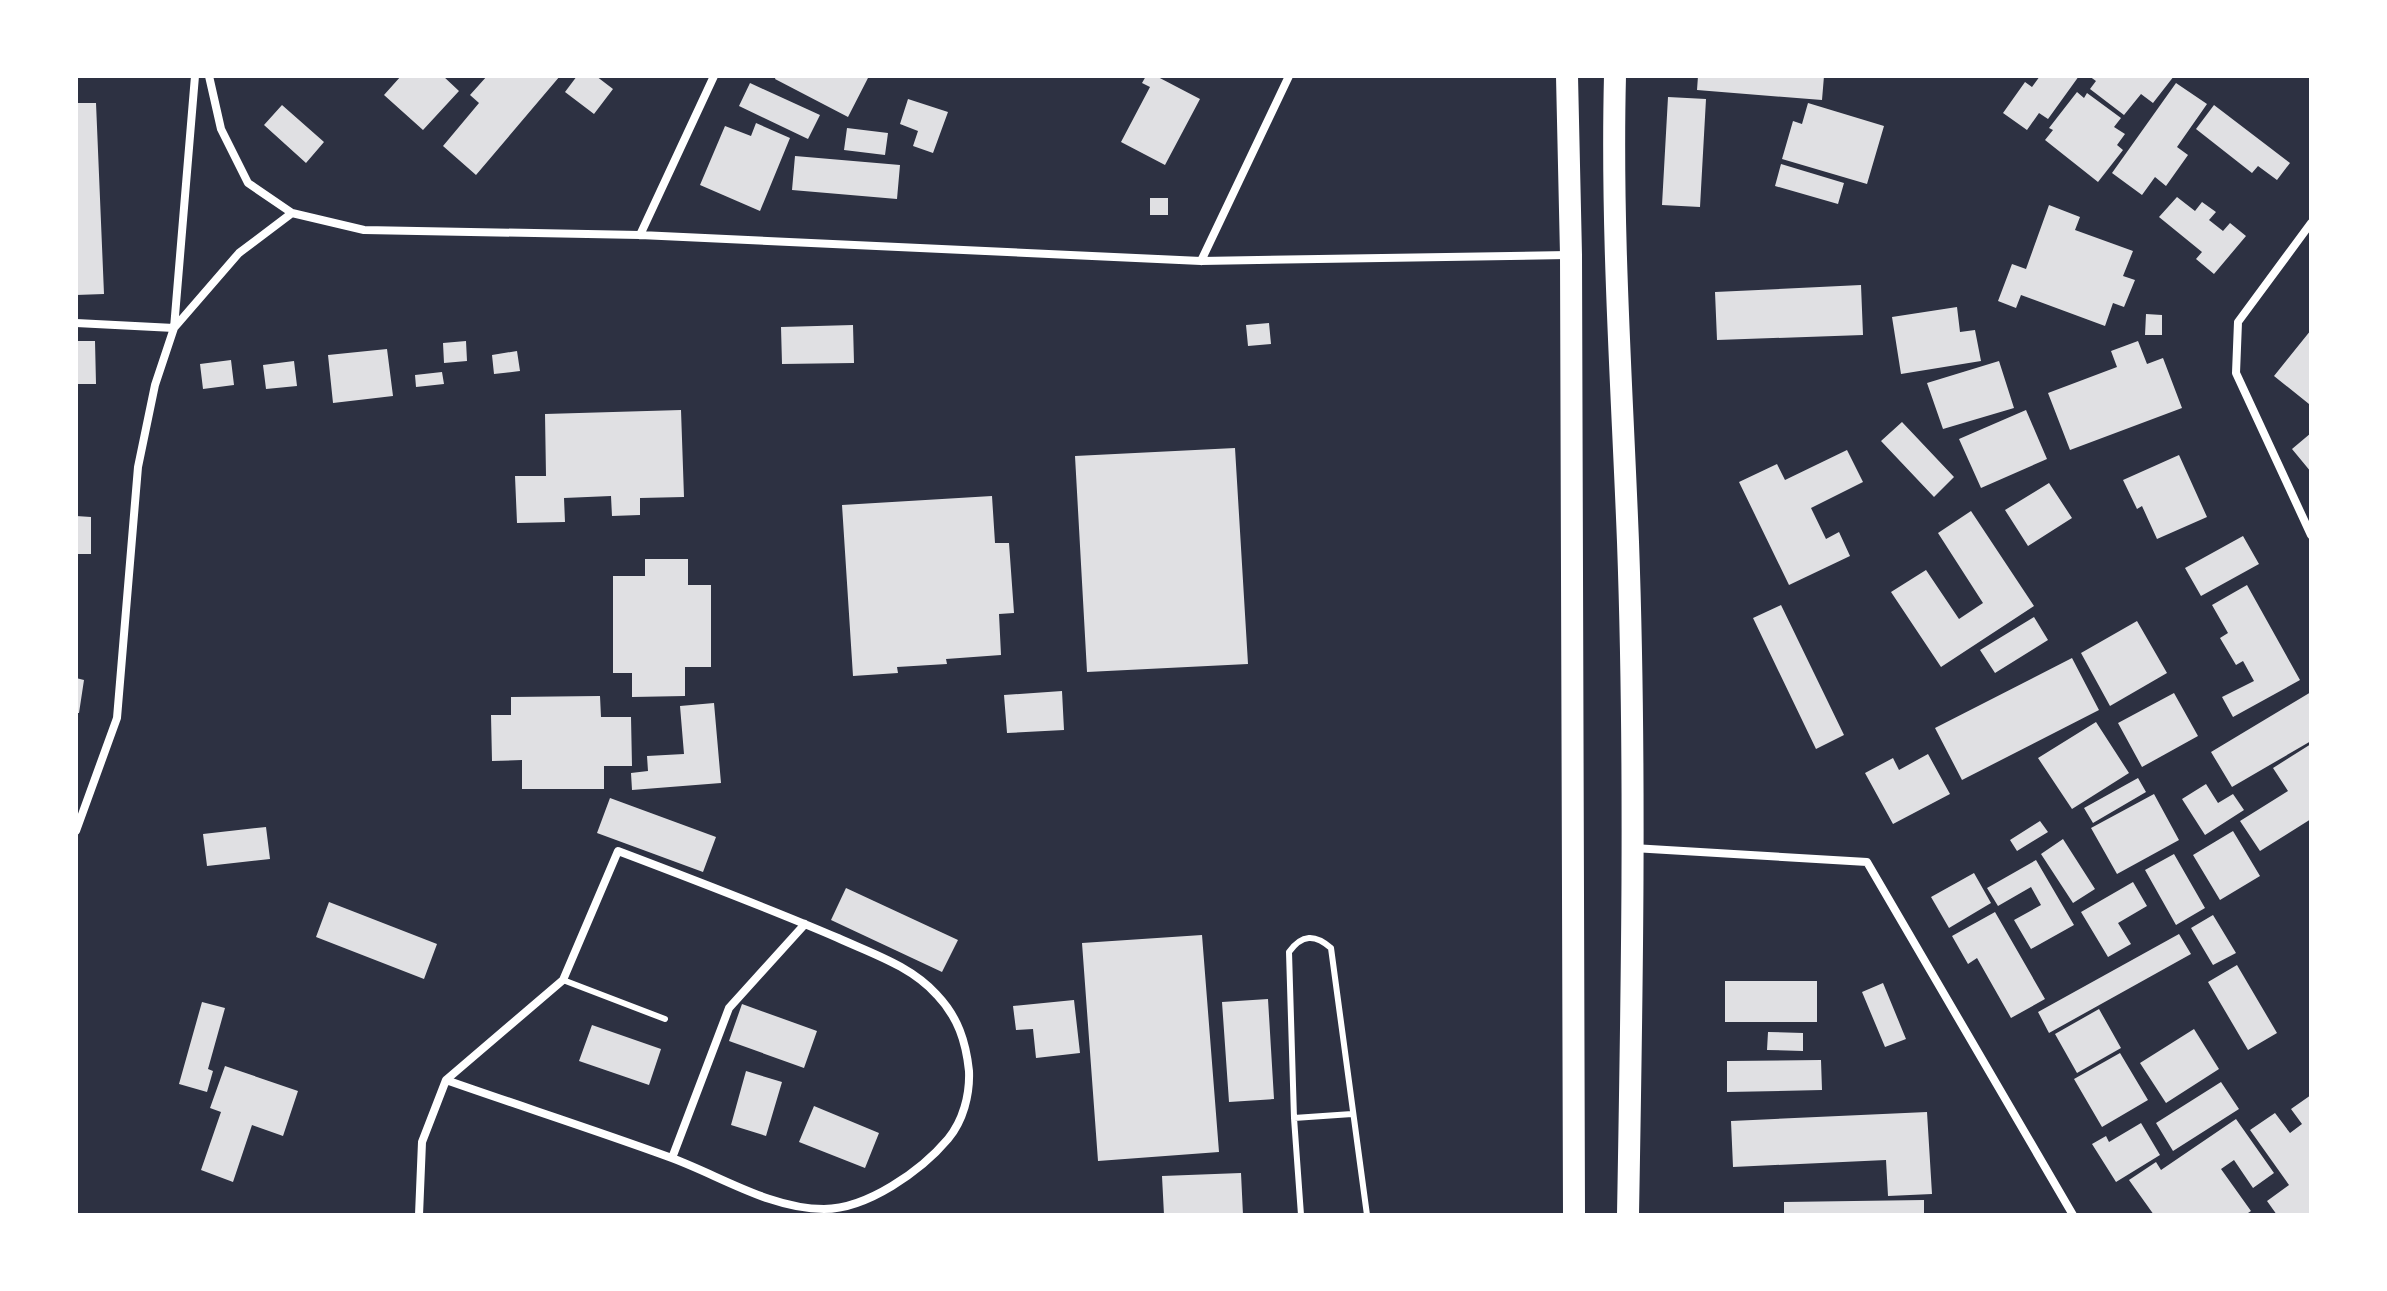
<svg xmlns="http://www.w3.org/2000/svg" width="2387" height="1291" font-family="Inter,sans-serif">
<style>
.building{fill:#e0e0e3}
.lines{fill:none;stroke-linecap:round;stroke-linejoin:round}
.service{stroke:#fff;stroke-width:6}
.minor{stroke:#fff;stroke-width:8}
.trunk{stroke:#fff;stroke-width:22}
</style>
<rect width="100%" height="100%" fill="#2d3142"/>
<path class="building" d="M401,76H443L459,91L423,130L384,95Z
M487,76H560L476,175L443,146L479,103L470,95Z
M577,76H596L613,89L594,114L565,92Z
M776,76H869L848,117L775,79Z
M1146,76H1156L1200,99L1165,165L1121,142L1150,87L1142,83Z
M1698,76H1824L1822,100L1697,90Z
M2040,76H2079L2048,119L2039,113L2027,130L2003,113L2025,82L2032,87Z
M2089,76H2174L2153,103L2141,94L2124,115L2090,89L2096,81Z
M750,83L820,115L808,139L739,106Z
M2176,83L2207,104L2177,147L2188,155L2166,186L2155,177L2142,195L2112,173Z
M2077,92L2084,98L2087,93L2121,118L2114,127L2125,134L2117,145L2123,150L2098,182L2045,140L2053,130L2049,128Z
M1668,97L1706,99L1700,207L1662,205Z
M908,99L948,112L933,153L913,146L918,131L900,124Z
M76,103H96L104,294L76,295Z
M1808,103L1884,126L1867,184L1782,159L1793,121L1802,124Z
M282,105L324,142L306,163L264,125Z
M2214,105L2290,163L2277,180L2258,166L2252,173L2196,129Z
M756,123L790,138L760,211L700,185L725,126L751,136Z
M847,128L888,133L885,155L844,150Z
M795,156L900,165L897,199L792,190Z
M1781,164L1844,183L1838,204L1775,186Z
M2177,197L2195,211L2202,202L2216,212L2209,220L2223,231L2230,223L2246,236L2214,274L2196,259L2202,252L2159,217Z
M1150,198H1168V215H1150Z
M2049,205L2080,217L2075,230L2133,251L2123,276L2135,280L2124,307L2113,303L2105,326L2021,295L2016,308L1998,301L2012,264L2026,269Z
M1861,285L1863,335L1717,340L1715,292Z
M1957,307L1960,332L1975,330L1981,361L1901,374L1892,317Z
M2146,314L2162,315V335H2145Z
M1269,323L1271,344L1248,346L1246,325Z
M853,325L854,363L782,364L781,327Z
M2311,330V402L2309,404L2274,376Z
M76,341H95L96,384H76Z
M466,341L467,361L444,363L443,343Z
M2138,341L2147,364L2163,358L2182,408L2070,450L2048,393L2117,367L2111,351Z
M387,349L393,396L333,403L328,355Z
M517,351L520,371L494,374L492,355Z
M231,360L234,385L203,389L200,364Z
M294,361L297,386L266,389L263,365Z
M1999,361L2014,408L1943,429L1927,383Z
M442,372L444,384L416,387L415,375Z
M681,410L684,497L640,498V515L612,516L611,496L564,498L565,522L517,523L515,476H546L545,414Z
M2026,410L2047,459L1981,488L1959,439Z
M1902,422L1954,477L1934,497L1881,441Z
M2311,433V472L2292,449Z
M1235,448L1248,664L1087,672L1075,456Z
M1847,450L1863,482L1811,508L1826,539L1839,532L1850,556L1789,585L1739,482L1777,464L1785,480Z
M2179,455L2207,517L2157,539L2142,506L2137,509L2123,480Z
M2049,483L2072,518L2028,546L2005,510Z
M992,496L995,543H1009L1014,613L999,614L1001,655L946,659L947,664L897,667L898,673L853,676L842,505Z
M1971,511L2034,606L1941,667L1891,592L1926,570L1959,619L1983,603L1938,533Z
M76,516L91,517V554H76Z
M2243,536L2259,564L2201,596L2185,568Z
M645,559H688V585H711V667H685V696L632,697V673H613V576H645Z
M2247,585L2300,680L2233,717L2222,697L2254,681L2243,661L2236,665L2220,638L2228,633L2212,605Z
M1781,605L1844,735L1816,749L1753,618Z
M2034,617L2048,640L1995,673L1980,650Z
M2137,621L2167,673L2110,706L2081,653Z
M2072,658L2099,710L1962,780L1935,728Z
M76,678L84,680L79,713H76Z
M1062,691L1064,730L1007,733L1004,695Z
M2311,692V741L2232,787L2211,752Z
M2174,693L2198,736L2142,767L2118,723Z
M600,696L601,717H631L632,766H604V789H522V760L492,761L491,715H511V697Z
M714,703L721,783L632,790L631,773L648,771L647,756L684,754L680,706Z
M2096,722L2129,773L2072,809L2038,758Z
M2311,744V819L2260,851L2240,821L2288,791L2273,768Z
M1928,754L1950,794L1893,824L1865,773L1893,758L1899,770Z
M2138,778L2146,792L2093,823L2084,808Z
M2206,784L2218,803L2233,794L2244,810L2205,835L2182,799Z
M2154,794L2179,840L2117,874L2091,828Z
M610,798L716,837L703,872L597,833Z
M2040,821L2048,832L2017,851L2010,840Z
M266,827L270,859L207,866L203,834Z
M2233,831L2260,876L2220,900L2193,855Z
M2063,839L2095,889L2073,903L2041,854Z
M2174,854L2205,908L2176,925L2145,870Z
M2036,860L2074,925L2031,949L2014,920L2041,905L2031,887L1998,906L1987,888Z
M1974,873L1991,903L1949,928L1931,897Z
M2133,882L2147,906L2118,923L2131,944L2108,957L2081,912Z
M846,888L958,940L942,972L831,920Z
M329,902L437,944L424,979L316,937Z
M1995,912L2045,999L2011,1018L1977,958L1968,964L1952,936Z
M2213,915L2236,953L2213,965L2191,928Z
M2179,934L2191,954L2049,1033L2038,1012Z
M1202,935L1219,1152L1098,1161L1082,943Z
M2237,965L2277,1033L2248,1050L2208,982Z
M1725,981H1817V1022H1725Z
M1883,983L1906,1039L1885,1047L1862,992Z
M1268,999L1274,1099L1229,1102L1222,1002Z
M1074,1000L1080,1053L1036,1058L1033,1029L1016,1030L1013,1006Z
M202,1002L225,1008L208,1069L213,1071L207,1092L179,1084Z
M742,1004L817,1031L804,1068L729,1041Z
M2099,1009L2121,1048L2077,1073L2055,1034Z
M592,1025L661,1049L649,1085L579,1061Z
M2194,1029L2219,1069L2166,1103L2140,1063Z
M1768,1032L1803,1033V1051L1767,1050Z
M2120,1053L2148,1100L2102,1127L2074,1079Z
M1821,1060L1822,1090L1727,1092V1061Z
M225,1066L298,1091L283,1136L252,1125L233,1182L201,1170L221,1112L210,1108Z
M746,1071L782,1082L766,1136L731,1125Z
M2221,1082L2239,1109L2173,1151L2156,1123Z
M2311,1095V1215H2277L2267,1201L2289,1185L2250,1130L2275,1113L2290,1133L2302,1124L2291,1109Z
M814,1106L879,1133L865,1168L799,1142Z
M1927,1112L1932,1194L1888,1196L1886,1160L1733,1167L1731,1121Z
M2236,1119L2274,1173L2253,1188L2234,1160L2221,1169L2251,1211L2245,1215H2154L2129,1180L2156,1162L2161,1170Z
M2141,1123L2160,1155L2116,1182L2092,1144L2106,1136L2109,1142Z
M1241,1173L1243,1215H1164L1162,1176Z
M1924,1200V1215H1784V1202Z"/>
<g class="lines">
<path class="service" d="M563,980L665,1019
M1294,1118L1352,1114
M1301,1215L1294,1118L1289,952C1302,934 1315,934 1331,948L1367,1215"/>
<path class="minor" d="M209,76L221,129L248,183L292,213L364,230L640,235L1201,261L1568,255
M2311,223L2238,322L2236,373L2311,535
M640,235L714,76
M1201,261L1289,76
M76,323L174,328L239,253L292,213
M76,831L117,718L138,467L155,385L174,328L195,76
M1633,848L1867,862L2073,1215
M672,1158L729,1008L805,924
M419,1215L422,1142L446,1080L563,980L618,851C692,879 766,907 838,938C873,954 911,966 937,995C958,1017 966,1042 969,1071C970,1095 963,1121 948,1139C921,1171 867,1209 824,1209C770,1209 719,1175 669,1157C595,1130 520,1106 446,1080"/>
<path class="trunk" d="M1567,76L1571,255L1574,1215
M1615,76C1611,232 1622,387 1628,542C1636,766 1632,991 1628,1215"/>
</g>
<rect width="2387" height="1291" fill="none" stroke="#ffffff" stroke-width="156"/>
</svg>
